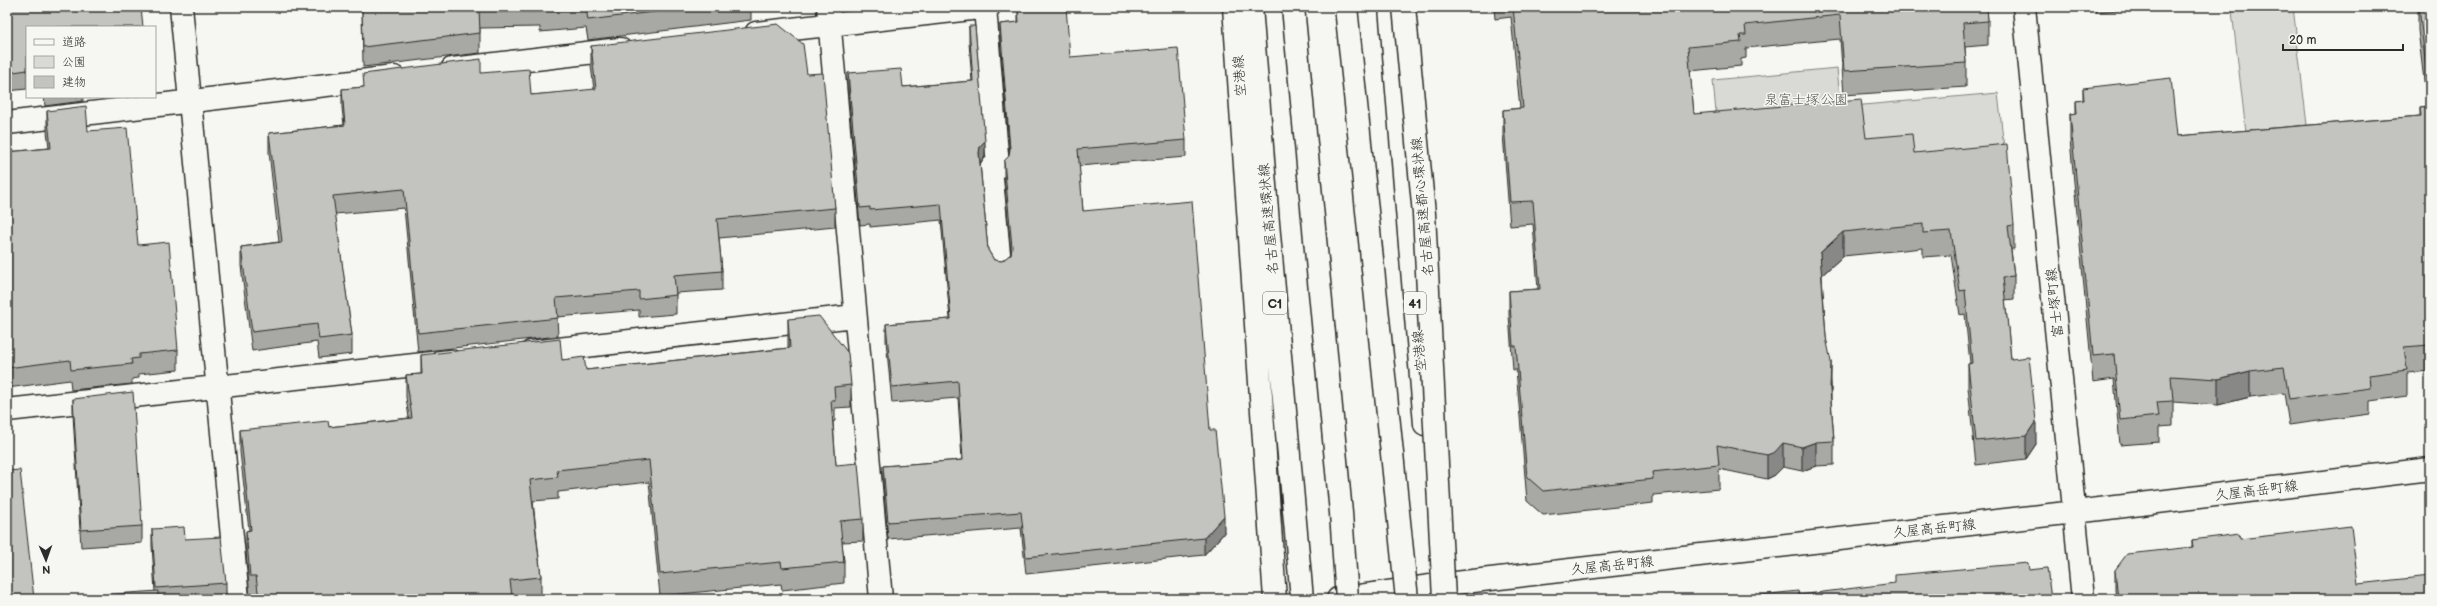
<svg xmlns="http://www.w3.org/2000/svg" width="2437" height="606" font-family="'Balsamiq Sans','Klee One',sans-serif">
<style>
.green{fill:#d9d9d5;stroke:#828280}
.lines{fill:none;stroke-linecap:round;stroke-linejoin:round}
.minor-casing{stroke:#2b2b2b;stroke-width:25}
.highway-casing{stroke:#2b2b2b;stroke-width:25}
.minor{stroke:#f6f6f2;stroke-width:22}
.highway{stroke:#f6f6f2;stroke-width:22}
.highway-bridge-casing{stroke:#2b2b2b;stroke-width:25;stroke-linecap:butt}
.highway-bridge{stroke:#f6f6f2;stroke-width:22}
.wall{fill:#a8a8a5;stroke:#2b2b2b}
.shaded-wall{fill:#888886;stroke:#2b2b2b}
.building{fill:#c3c3c0;stroke:#2b2b2b}
.labels{text-anchor:middle;stroke-width:3;stroke-linejoin:round;paint-order:stroke}
.shield{fill:#f6f6f2;stroke:#686867;stroke-width:1}
.shield-label{font-size:13px;font-weight:bold;fill:#2b2b2b}
.street-label{font-size:14px;fill:#2b2b2b;stroke:#f6f6f2}
.park-label{font-size:14px;fill:#565656;stroke:#f6f6f2}
</style>
<rect width="100%" height="100%" fill="#f6f6f2"/>
<filter id="ink" filterUnits="userSpaceOnUse"><feTurbulence type="fractalNoise" baseFrequency=".025" numOctaves="2"/><feDisplacementMap in="SourceGraphic" scale="8" xChannelSelector="R" yChannelSelector="G"/><feConvolveMatrix kernelMatrix="1 2 1 2 8 2 1 2 1" color-interpolation-filters="sRGB"/></filter>
<g filter="url(#ink)">
<path class="green" d="M2257,7H2293L2307,125L2246,132L2232,11Z
M1837,68L1841,107L1998,93L2004,148L1845,162L1718,135L1713,80Z"/>
<g class="lines">
<defs>
<path id="minor" d="M181,7L238,599
M828,7L881,599
M985,7L998,167L991,168L1000,265
M2024,7L2083,599
M756,33L989,7
M452,69L620,49
M7,123L394,77
M531,352L855,316
M7,410L451,361
M1338,599L1438,585L2075,512L2430,469"/>
<path id="highway" d="M1234,7L1275,599
M1251,7L1268,223L1302,599
M1390,7L1425,424"/>
</defs>
<use href="#minor" class="minor-casing"/>
<use href="#highway" class="highway-casing"/>
<use href="#minor" class="minor"/>
<use href="#highway" class="highway"/>
<defs>
<path id="highway-bridge" d="M1293,7L1341,513L1347,599
M1346,7L1407,599
M1404,7L1424,214L1444,599"/>
</defs>
<use href="#highway-bridge" class="highway-bridge-casing"/>
<use href="#highway-bridge" class="highway-bridge"/>
</g>
<path class="wall" d="M7,7L27,27V89L7,91Z
M362,7H751V20L588,40L586,28L540,32V27L480,28V53L363,67Z
M1494,7H1987L1988,21V45L1965,47L1966,63V87L1844,95L1840,39L1746,48V58L1741,59V66L1690,71L1694,114L1866,138L1914,153L2014,225V249H2011L2014,276V299L2005,300L2011,359L2036,444L2026,459L1976,465L1968,387V364L1970,363L1965,314L1960,315L1951,255L1923,257V248L1843,256L1822,275L1826,337L1831,385V398L1834,441V465L1816,466L1802,471L1783,467L1775,475L1767,479L1719,469V489L1653,495V503L1543,515L1527,501L1516,369L1513,370L1509,315V291L1538,289L1533,224L1510,226L1503,134V110L1520,108L1511,17L1495,19Z
M2095,7H2151L2096,12Z
M2418,7H2430V371L2407,373V396L2370,401V414L2289,425L2284,393L2250,397L2218,405L2173,402V426L2159,427V442L2120,445L2114,379L2093,382L2070,140V114H2076V101L2083,100V88L2177,136L2420,116V107L2427,106L2418,30Z
M1018,10L1070,57L1186,140V157L1079,166L1083,211L1210,430L1224,533L1204,555L1026,574L1021,528L888,539L883,483V466L962,460L958,398L892,403L886,341V324L950,319L941,220L870,227V224L860,225L848,90V73L903,87L972,81L969,43V26L985,157L980,163L988,250L994,260L1002,261L1011,254V253L1004,177V161L1009,156L1010,154L1000,40V24L1018,22Z
M591,46L807,74L835,208V227L719,238L722,271V290L676,293V314L639,317V310L557,317L558,336L418,352L404,208L335,214L352,335V354L319,358L317,342L252,351L241,266V247L279,242L269,152V133L344,125L342,108V89L363,87L481,73L531,95L594,90L591,65Z
M44,97H83V101L45,106Z
M47,111L88,131L138,245L178,350V370L139,374V378L132,379V384L71,390L70,380L7,388V152L49,148L47,131Z
M788,319L851,385V407L835,408V421L833,422L836,465L863,519V541L842,542L844,562V583L782,590L781,584L660,596L649,482L558,492V499L533,501L541,577V599H256V598H250L246,552V531L249,530L240,452V430L329,427L409,418L406,397V375L421,374V355L562,360L586,370L788,348Z
M73,399L142,526V543L81,547L73,415Z
M152,529L185,539L226,583V599H85L155,592L152,546Z
M2240,539L2358,584L2430,599H2116L2115,590V570L2192,547V540Z"/>
<path class="shaded-wall" d="M985,141V157L980,163L979,153L980,146Z
M1843,232V256L1820,277V253Z
M1831,362V385L1830,413V389Z
M2250,371V397L2218,405V379Z
M2036,421V444L2026,459V436Z
M1816,442V466L1802,471V447Z
M1783,443V467L1775,475L1767,479V455Z
M1224,516V533L1204,555V538Z"/>
<path class="building" d="M7,7H141L143,27H27V70L7,73Z
M362,7H526L479,8L480,33L363,47Z
M540,7H694L588,20L586,8L540,11Z
M1049,7H1066L1070,57L1178,48L1186,140L1078,149L1083,211L1192,201L1210,430H1215L1224,516L1204,538L1026,557L1021,512L888,522L883,466L963,460L958,381L892,387L886,324L951,319L941,204L870,210V207L860,208L848,73L901,69L903,87L973,81L969,26H975L985,141L980,146L979,153L988,250L994,260L1002,261L1011,254L1012,247L1004,161L1009,156L1010,149L1000,24L1019,22L1018,10Z
M1513,7H1987L1988,21L1963,23L1966,63L1844,71L1840,15L1745,25L1746,35H1740L1741,42L1688,47L1694,114L1861,99L1866,138L1912,134L1914,153L2007,144L2014,225L2008,226L2014,276L2003,277L2011,359L2029,357L2036,421L2026,436L1976,441L1968,364L1972,363L1965,290L1960,291L1951,231L1923,233V224L1843,232L1820,253L1826,337L1831,362L1830,389L1834,441L1816,442L1802,447L1783,443L1775,452L1767,455L1717,445L1719,465L1652,472L1653,479L1543,491L1527,477L1516,346H1513L1509,291L1540,289L1533,201L1510,202L1503,110L1523,108Z
M2419,7H2430V104Z
M778,24L803,44L807,74L823,73L835,208L717,219L722,271L674,275L676,295L639,299V291L556,298L558,318L418,333L404,189L333,196L352,335L319,339L317,324L252,332L241,247L282,242L269,133L345,125L342,89L364,87L363,74L481,59V73L529,69L531,95L596,89L591,46Z
M2171,78L2177,136L2421,116L2420,107L2430,106V345L2404,347L2407,370L2369,375L2370,388L2289,399L2284,367L2250,371L2218,379L2171,376L2173,401L2157,402L2159,416L2120,420L2114,354L2093,356L2070,114L2077,113L2076,101L2084,100L2083,88Z
M86,106L88,131L127,128L138,245L169,242L178,350L139,354V358L131,359L132,364L71,370L70,360L7,368V152L51,148L47,111Z
M819,316L848,353L851,385L834,387L835,400H831L836,465L858,463L863,519L840,521L844,562L782,568L781,562L660,574L649,460L557,470L558,477L530,480L541,577L510,580L512,597L490,599H259L256,576H250L246,531L251,530L240,430L328,421L329,427L412,418L406,375L422,374L421,355L560,339L562,360L584,357L586,370L790,348L788,319Z
M133,392L142,526L81,530L73,399Z
M20,470L34,599H7V471Z
M2351,526L2358,584L2430,576V599H2118L2115,570L2127,554L2193,547L2192,540L2239,534L2240,539Z
M184,527L185,539L221,537L226,583L156,588L152,529Z
M2028,563L2029,570L2047,568L2051,599H1724L1798,591L1799,595L1895,583V575Z
M158,591V599H85V596Z"/>
</g>
<g class="labels">
<g class="shield">
<rect x="1263" y="292" width="24" height="22" rx="3"/>
<rect x="1404" y="292" width="22" height="22" rx="3"/>
</g>
<g class="shield-label">
<text x="1275" y="308">C1</text>
<text x="1415" y="308">41</text>
</g>
<g class="street-label">
<text transform="translate(1239 76) rotate(-94)" y="5">空港線</text>
<text transform="translate(1422 207) rotate(-95)" y="5">名古屋高速都心環状線</text>
<text transform="translate(1268 219) rotate(-95)" y="5">名古屋高速環状線</text>
<text transform="translate(2054 303) rotate(-96)" y="5">富士塚町線</text>
<text transform="translate(1419 351) rotate(-95)" y="5">空港線</text>
<text transform="translate(2256 490) rotate(-7)" y="5">久屋高岳町線</text>
<text transform="translate(1934 528) rotate(-6)" y="5">久屋高岳町線</text>
<text transform="translate(1612 565) rotate(-6)" y="5">久屋高岳町線</text>
</g>
<g class="park-label">
<text x="1806" y="104">泉富士塚公園</text>
</g>
</g>
<rect width="2437" height="606" fill="none" stroke="#f6f6f2" stroke-width="24"/>
<rect x="12" y="12" width="2413" height="582" fill="none" stroke="#2b2b2b" stroke-width="1.5" filter="url(#ink)"/>
<rect x="26" y="26" width="130" height="72" fill="#f6f6f2" stroke="#a5a5a2"/>
<rect x="34" y="39" width="20" height="6" fill="#f6f6f2" stroke="#a5a5a2"/>
<text x="62" y="46" font-size="12" fill="#2b2b2b">道路</text>
<rect x="34" y="56" width="20" height="12" fill="#d9d9d5" stroke="#a5a5a2"/>
<text x="62" y="66" font-size="12" fill="#2b2b2b">公園</text>
<rect x="34" y="76" width="20" height="12" fill="#c3c3c0" stroke="#a5a5a2"/>
<text x="62" y="86" font-size="12" fill="#2b2b2b">建物</text>
<g transform="translate(46 560) rotate(178)" stroke="#f6f6f2" stroke-width="3" paint-order="stroke">
<path d="M0-3L7 15L0 10L-7 15Z" fill="#2b2b2b"/>
<text y="-6" font-size="11" font-weight="bold" text-anchor="middle" fill="#2b2b2b">N</text>
</g>
<path d="M2283 44v6h120v-6" fill="none" stroke="#2b2b2b" stroke-width="2"/>
<text x="2289" y="44" font-size="12" fill="#2b2b2b" stroke="#f6f6f2" stroke-width="3" paint-order="stroke">20 m</text>
</svg>
